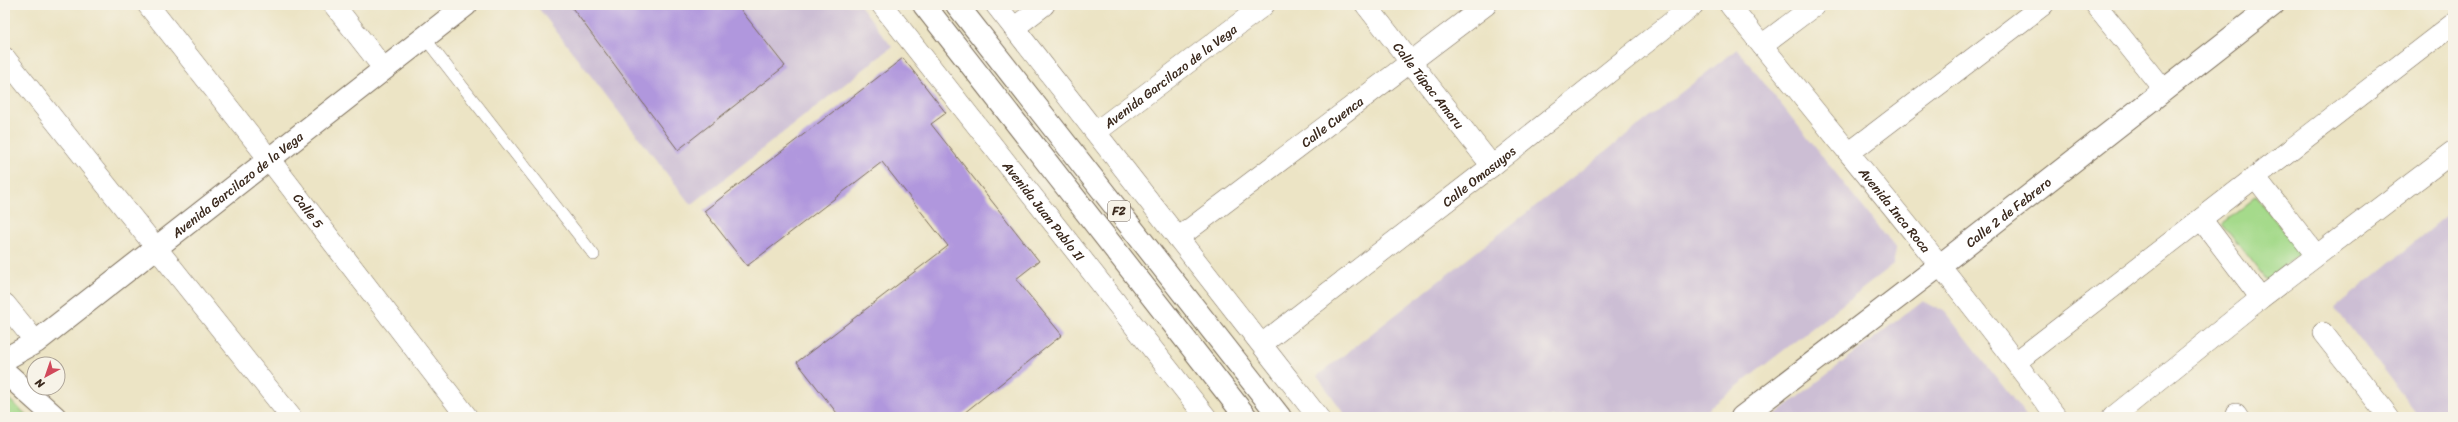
<svg xmlns="http://www.w3.org/2000/svg" width="2458" height="422" font-family="Sriracha,sans-serif">
<style>
.industrial{fill:#ccbed4}
.green{fill:#a5da8b;stroke:#708254}
.building{fill:#b097dd}
.lines{fill:none;stroke-linecap:round;stroke-linejoin:round}
.lane-casing{stroke:#796b58;stroke-width:12}
.street-casing{stroke:#796b58;stroke-width:22}
.secondary-casing{stroke:#796b58;stroke-width:24}
.highway-casing{stroke:#796b58;stroke-width:24}
.lane{stroke:#fff;stroke-width:11}
.street{stroke:#fff;stroke-width:21}
.secondary{stroke:#fff;stroke-width:22}
.highway{stroke:#fff;stroke-width:22}
.labels{text-anchor:middle;stroke-width:3.5;stroke-linejoin:round;paint-order:stroke}
.shield{fill:#f7f3e8;stroke:#73665b;stroke-width:1}
.shield-label{font-size:12px;font-weight:bold;fill:#3b2a1e}
.street-label{font-size:13px;fill:#3b2a1e;stroke:#f7f3e8}
</style>
<rect width="100%" height="100%" fill="#f7f3e8"/>
<filter id="ink" filterUnits="userSpaceOnUse"><feTurbulence type="fractalNoise" baseFrequency=".025" numOctaves="2"/><feDisplacementMap in="SourceGraphic" scale="8" xChannelSelector="R" yChannelSelector="G"/><feConvolveMatrix kernelMatrix="1 2 1 2 8 2 1 2 1" color-interpolation-filters="sRGB"/></filter>
<filter id="wash" filterUnits="userSpaceOnUse"><feTurbulence type="fractalNoise" baseFrequency=".012" numOctaves="4" result="noise"/><feDisplacementMap in="SourceGraphic" scale="16" xChannelSelector="R" yChannelSelector="G"/><feGaussianBlur stdDeviation="0.9" result="paint"/><feColorMatrix in="noise" values="0 0 0 0 0 0 0 0 0 0 0 0 0 0 0 0 0 1.4 0 .05"/><feComposite in="paint" operator="in"/></filter>
<g filter="url(#wash)">
<rect width="100%" height="100%" fill="#ece4c5"/>
<path class="industrial" d="M536,5H860L892,47L691,205Z
M1737,49L1896,249L1893,265L1698,417H1347L1317,376Z
M2453,211V417H2420L2335,308Z
M1922,301L1945,312L2027,417H1772Z"/>
<path class="green" d="M2256,197L2301,252L2266,280L2222,224Z
M5,396L29,417H5Z"/>
<g id="blocks">
<path class="building" d="M570,5H737L785,66L678,150Z
M903,58L946,113L931,124L1039,261L1016,279L1062,335L959,417H840L797,362L948,246L882,162L747,266L704,211Z"/>
</g>
</g>
<g filter="url(#ink)">
<use href="#blocks" fill-opacity="0" stroke="#796b58" stroke-width="1"/>
<g class="lines">
<defs>
<path id="lane" d="M424,37L594,255"/>
<g id="street">
<path id="s1" d="M148,5L269,159L467,417"/>
<path d="M334,5L384,69"/>
<path id="s2" d="M882,5L1206,417"/>
<path d="M996,5L1318,417"/>
<path id="s3" d="M1366,5L1492,166"/>
<path id="s4" d="M1730,5C1838,143 1953,275 2056,417"/>
<path d="M2096,5L2164,90"/>
<path d="M1014,28L1044,5"/>
<path d="M1762,45L1815,5"/>
<path d="M5,58L291,417"/>
<path id="s5" d="M1096,132L1264,5"/>
<path d="M1849,153L2043,5"/>
<path d="M2256,178L2316,255"/>
<path d="M2201,219L2261,298"/>
<path id="s6" d="M1178,238L1486,5"/>
<path d="M5,304L36,342"/>
<path d="M2323,333L2389,417"/>
<path id="s7" d="M1262,344L1492,166L1693,5"/>
<path d="M2016,362L2453,24"/>
<path d="M2236,414L2238,417"/>
<path d="M2113,417L2261,298L2453,152"/>
</g>
<g id="secondary">
<path id="s8" d="M5,359L36,342L466,5"/>
<path d="M5,372L55,417"/>
<path id="s9" d="M1742,417L1939,266L2273,5"/>
</g>
<path id="highway" d="M924,5L1246,417
M957,5L1280,417"/>
</defs>
<use href="#lane" class="lane-casing"/>
<use href="#street" class="street-casing"/>
<use href="#secondary" class="secondary-casing"/>
<use href="#highway" class="highway-casing"/>
<use href="#lane" class="lane"/>
<use href="#street" class="street"/>
<use href="#secondary" class="secondary"/>
<use href="#highway" class="highway"/>
</g>
</g>
<g class="labels">
<rect class="shield" x="1108" y="201" width="22" height="20" rx="3"/>
<g class="shield-label">
<text x="1119" y="215">F2</text>
</g>
<g class="street-label">
<text dy="5" stroke="none"><textPath href="#s5" startOffset="93">Avenida Garcilazo de la Vega</textPath></text>
<text dy="5" stroke="none"><textPath href="#s3" startOffset="102">Calle Túpac Amaru</textPath></text>
<text dy="5" stroke="none"><textPath href="#s6" startOffset="193">Calle Cuenca</textPath></text>
<text dy="5" stroke="none"><textPath href="#s7" startOffset="274">Calle Omasuyos</textPath></text>
<text dy="5" stroke="none"><textPath href="#s8" startOffset="291">Avenida Garcilazo de la Vega</textPath></text>
<text dy="5" stroke="none"><textPath href="#s1" startOffset="261">Calle 5</textPath></text>
<text dy="5" stroke="none"><textPath href="#s4" startOffset="263">Avenida Inca Roca</textPath></text>
<text dy="5" stroke="none"><textPath href="#s2" startOffset="262">Avenida Juan Pablo II</textPath></text>
<text dy="5" stroke="none"><textPath href="#s9" startOffset="336">Calle 2 de Febrero</textPath></text>
</g>
</g>
<rect width="2458" height="422" fill="none" stroke="#f7f3e8" stroke-width="20"/>
<g transform="translate(46 376) rotate(220)"><circle r="19" fill="#f7f3e8" stroke="#aca397"/>
<path d="M0-3L7 15L0 10L-7 15Z" fill="#d1495b"/>
<text y="-6" font-size="11" font-weight="bold" text-anchor="middle" fill="#3b2a1e">N</text>
</g>
</svg>
